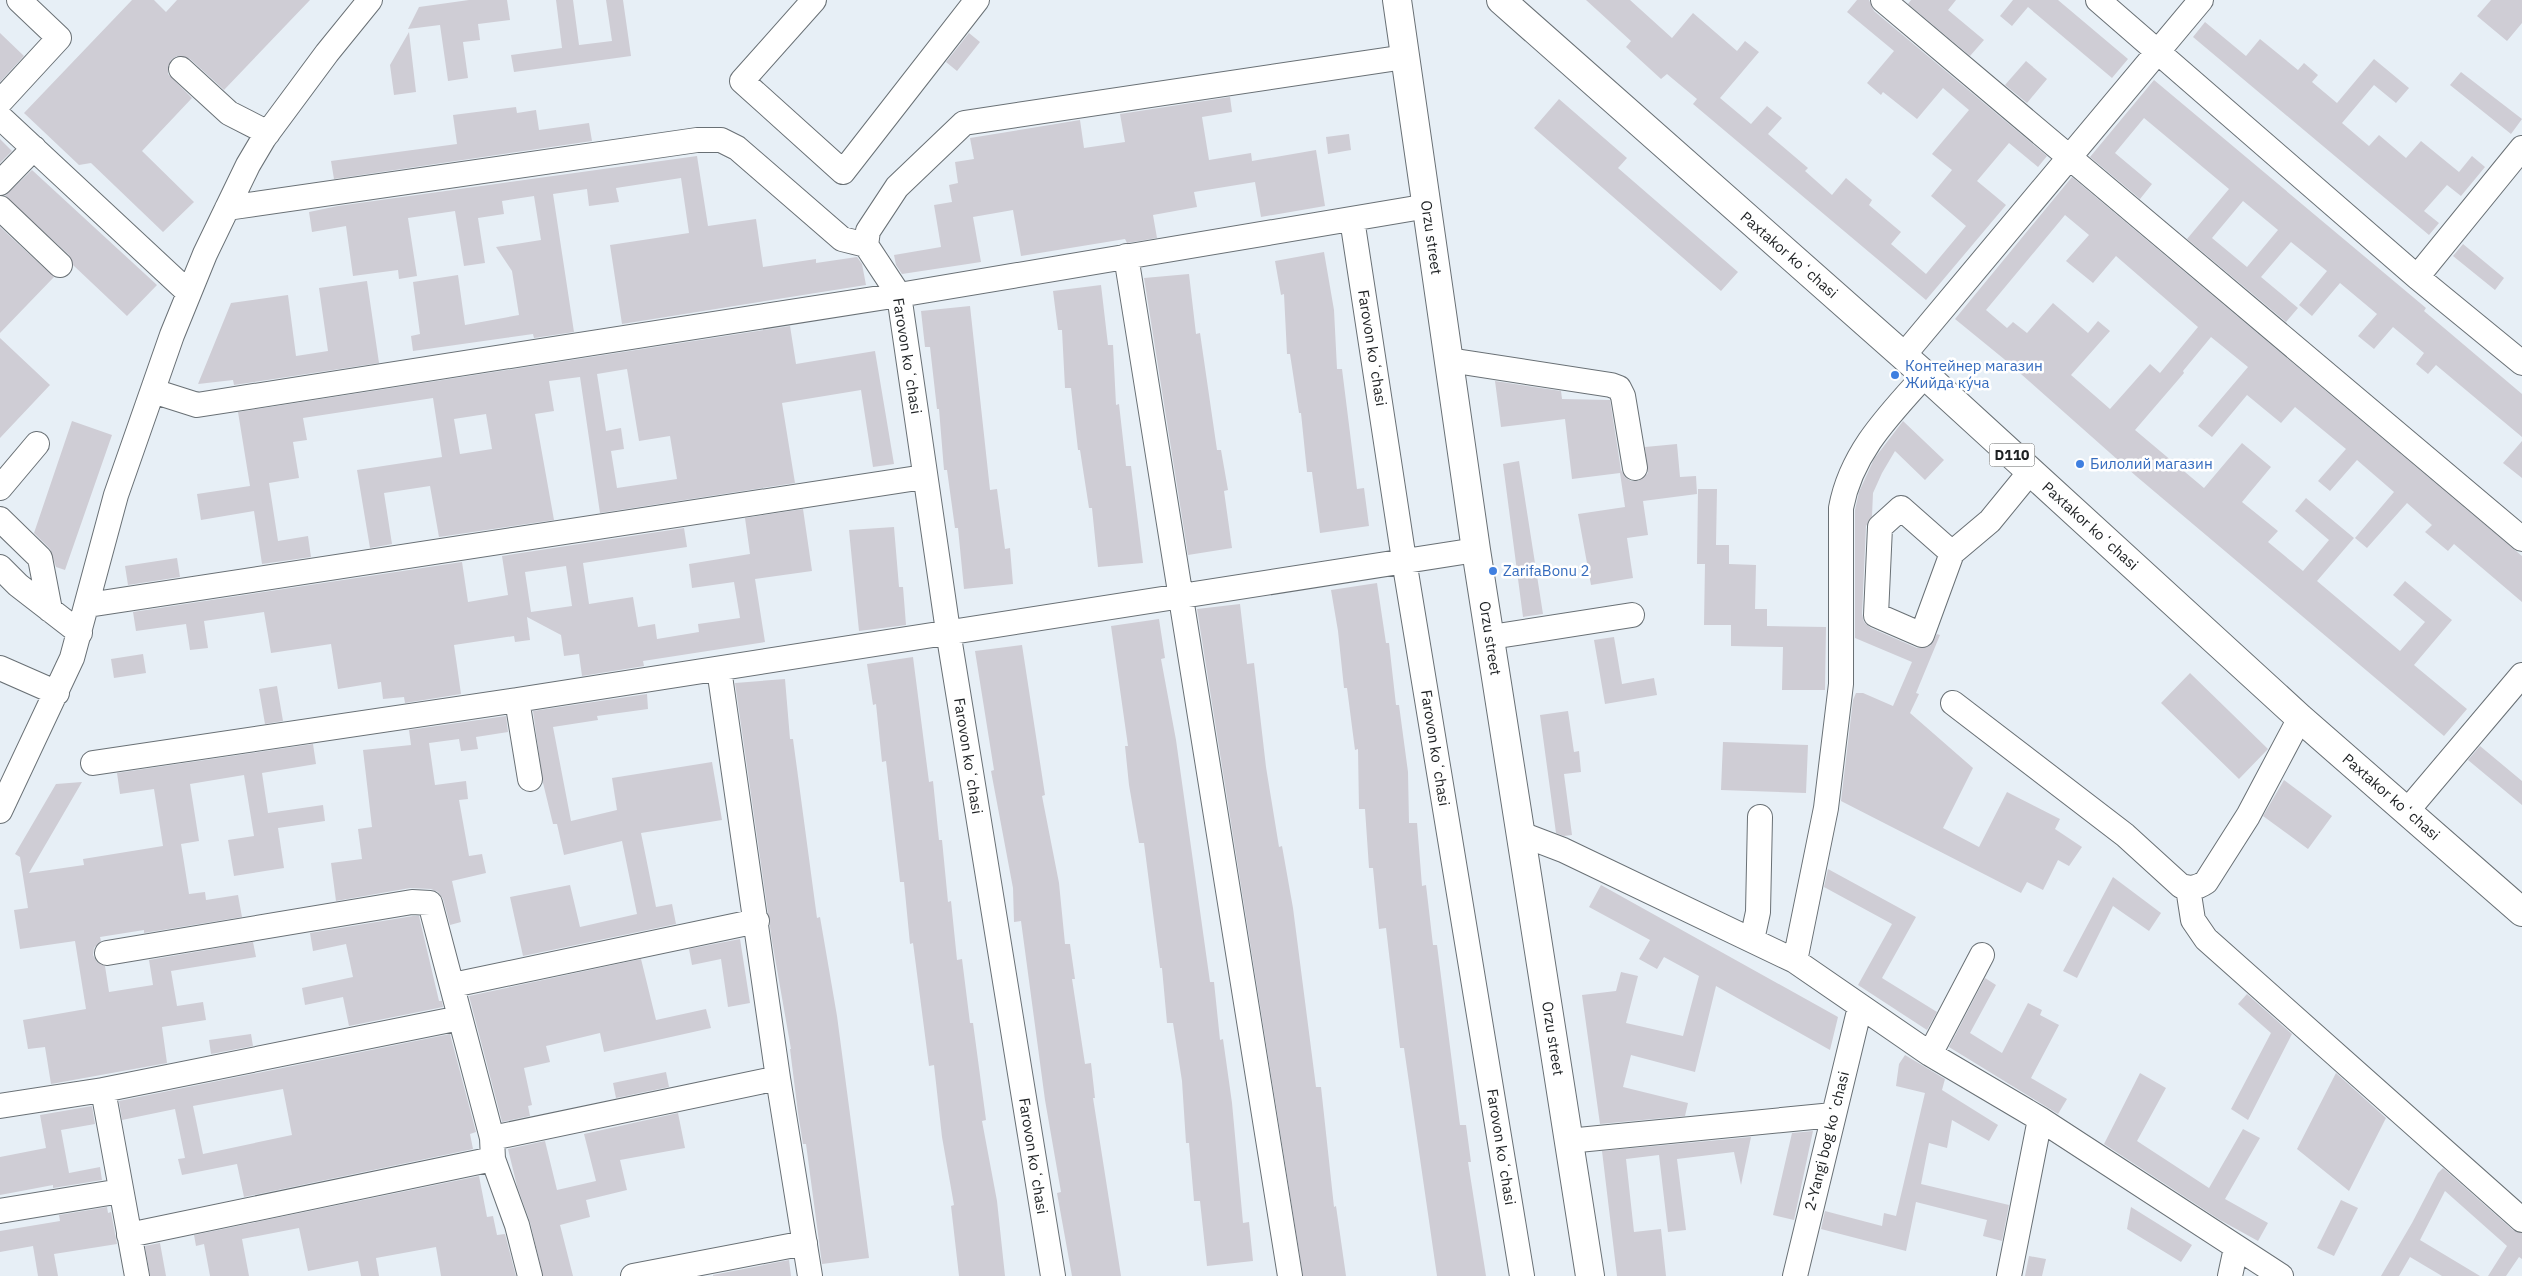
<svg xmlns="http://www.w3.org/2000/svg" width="2522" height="1276" font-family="'IBM Plex Sans',sans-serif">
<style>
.building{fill:#cfcdd5;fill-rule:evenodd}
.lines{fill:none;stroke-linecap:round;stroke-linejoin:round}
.minor-casing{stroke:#697075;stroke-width:26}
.major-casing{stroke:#697075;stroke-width:30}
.minor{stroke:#fff;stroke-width:24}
.major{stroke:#fff;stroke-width:28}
.shop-dot{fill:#3f7fe0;stroke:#fff;stroke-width:2}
.labels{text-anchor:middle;stroke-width:5;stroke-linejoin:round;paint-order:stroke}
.shield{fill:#fff;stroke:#626465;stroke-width:1}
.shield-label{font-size:14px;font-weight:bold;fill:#1e2123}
.street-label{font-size:15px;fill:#1e2123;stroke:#fff}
.shop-label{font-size:15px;fill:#366cbe;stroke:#fff;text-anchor:start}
</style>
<rect width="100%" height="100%" fill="#e7eff6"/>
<path class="building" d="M132,0H154L166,12L177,0H310L224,90L190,59L177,56L171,60L168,67V74L192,98L142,151L194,202L163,232L91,163L79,165L24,113Z
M469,0H507L510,20L478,24L480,40L463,42L468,78L448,81L440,25L408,29L419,7Z
M556,0H573L579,45L612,41L606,0H623L631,56L514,72L511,55L562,48Z
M1586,0H1630L1672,38L1693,13L1737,51L1745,41L1759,52L1720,98L1751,124L1767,106L1782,118L1768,134L1808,168L1805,171L1832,195L1846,178L1872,200L1869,205L1901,232L1891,244L1926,274L1966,226L1931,196L1952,170L1932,154L1969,110L1943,88L1917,119L1883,92L1881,95L1867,83L1894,51L1847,12L1857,0H1869L1874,11L2047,156L2038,167L2009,143L1977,181L2006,205L1926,300L1693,104L1697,99L1667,74L1661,79L1626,47L1631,41Z
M1911,0H1956L1948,10L1984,40L1970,56L1908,4Z
M2013,0H2058L2128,59L2112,78L2028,7L2012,26L2000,16Z
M2491,0H2522V23L2507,41L2477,16Z
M2205,22L2246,56L2260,39L2298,70L2304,63L2318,75L2312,82L2337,103L2374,59L2409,88L2396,103L2374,85L2342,123L2369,146L2379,135L2406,158L2421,141L2459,172L2472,156L2485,167L2461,196L2447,185L2424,211L2439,223L2429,235L2193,37Z
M409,32L416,92L394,95L390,65Z
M0,33L24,56L0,82Z
M969,33L980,42L957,71L946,62Z
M2026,61L2047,79L2027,103L2005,85Z
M2461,72L2522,119L2511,134L2450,85Z
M2154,80L2426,308L2424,311L2522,394V437L2436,365L2428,374L2416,364L2424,353L2393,327L2374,349L2358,336L2377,314L2340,283L2312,316L2299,305L2327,271L2291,242L2261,277L2298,308L2286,322L2187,239L2229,189L2144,118L2115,153L2152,184L2140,199L2090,157ZM2243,201L2278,230L2247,267L2212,238Z
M1230,97L1232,112L1202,117L1209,160L1251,153L1252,161L1316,150L1325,206L1261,217L1255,182L1194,192L1197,207L1153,215L1157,238L1127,243L1125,239L1021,256L1013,210L973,217L981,262L902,274L896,265L894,255L941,247L934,205L952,202L949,185L958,183L955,162L974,159L970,138L1080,120L1084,148L1125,142L1120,114Z
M1559,99L1627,158L1618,168L1738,272L1721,291L1534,128Z
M516,107L517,113L536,110L539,130L589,123L592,141L334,179L331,161L457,144L453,115Z
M1349,134L1351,150L1328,154L1326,137Z
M0,139L12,151L0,163Z
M697,156L708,226L756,219L763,267L816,259V263L857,257L862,264L866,285L622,324L610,245L689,233L681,178L616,188L619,202L589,206L587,189L553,194L574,332L534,338L533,334L413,351L411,336L420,334L413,282L458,275L465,325L519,315L512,271L496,247L541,240L534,196L502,201L504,214L478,218L485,263L464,266L455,211L408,218L417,276L399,279L398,270L353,276L346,226L312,232L309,212L338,206Z
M32,170L157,285L127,316L73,265L69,255L5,196Z
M2072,177L2522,556V602L2454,544L2448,551L2425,532L2432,525L2407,503L2367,548L2355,538L2394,492L2357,460L2330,491L2318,481L2346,449L2295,407L2281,423L2247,395L2212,437L2198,426L2248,367L2211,337L2183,371L2184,373L2135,430L2204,488L2242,443L2271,467L2242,502L2278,531L2268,542L2303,571L2329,540L2295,511L2306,498L2354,538L2317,581L2400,651L2425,622L2393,595L2405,581L2452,620L2414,665L2467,709L2444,736L2136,476L2004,359L1955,319ZM2065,215L2089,235L2066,261L2093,283L2116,256L2198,327L2160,373L2150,364L2110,409L2071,375L2110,331L2098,321L2088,333L2053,303L2027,333L2013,322L2007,328L1986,310Z
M0,227L54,277L0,333Z
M2463,244L2504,278L2495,290L2453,256Z
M1324,252L1334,310L1337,369H1342L1357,489L1364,488L1369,526L1320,533L1312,472H1307L1301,413H1299L1290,354H1287L1284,294L1281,295L1275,261Z
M1189,274L1196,334L1200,333L1217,450H1221L1228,490L1224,491L1232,548L1188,555L1144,278Z
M367,281L379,363L234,385L233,380L198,384L231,303L288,295L296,356L328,351L319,288Z
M1101,285L1108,345H1113L1116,405L1119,404L1126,466H1131L1143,563L1098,567L1092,508H1089L1080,450H1078L1071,388H1065L1062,330H1058L1053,291Z
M970,306L990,490L997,489L1005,549L1010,548L1013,584L964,589L958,528H955L947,470H944L939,409H937L930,347H925L921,311Z
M790,326L796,364L875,351L894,464L873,467L861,390L782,403L795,483L600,513L580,377L549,381L554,411L535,414L554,520L439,537L430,486L384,493L392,544L370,548L357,470L442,457L433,398L303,418L307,440L293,442L299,478L269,483L278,541L308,536L311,557L262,564L254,511L201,520L197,494L250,486L238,412ZM627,369L639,441L670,436L677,479L617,488L611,451L624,449L621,428L606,431L597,374ZM486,414L492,449L460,454L454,419Z
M0,338L50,385L0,438Z
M1495,381L1561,391L1562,399L1610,400L1621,470L1625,477L1631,481H1638L1648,473L1645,447L1677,444L1680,477L1696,476L1697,494L1643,501L1648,535L1627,538L1633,578L1591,585L1578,514L1625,507L1620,473L1572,479L1565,419L1501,427Z
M72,421L112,435L65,570L56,567L50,549L34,533Z
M1903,421L1944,460L1925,480L1895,451L1882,473L1873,493L1872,516L1866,526L1862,614L1864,622L1871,628L1917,648L1930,646L1937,634L1940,635L1916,693L1919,694L1910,713L1973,768L1943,828L1979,847L2007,792L2060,819L2055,829L2082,847L2069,866L2058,860L2043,890L2027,882L2021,893L1841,801L1853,700L1856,693H1863L1893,706L1912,662L1855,638V510L1859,492L1874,459Z
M2522,441V478L2503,463Z
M1519,461L1543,614L1523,617L1503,464Z
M1698,489H1717L1716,545H1729V564L1756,565L1755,609H1767V626L1826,627L1825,690H1782L1783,647L1731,646V625H1704L1705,564H1697Z
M803,509L812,571L755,579L765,642L643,661L644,666L582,676L579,654L564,656L561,635L527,617L530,640L515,642L514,636L454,645L461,694L405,703L404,697L383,699L381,682L338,689L331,644L271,653L264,612L204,621L208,648L190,650L186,624L136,631L133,612L462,562L468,602L508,595L502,556L684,528L687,547L583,563L589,604L633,597L638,627L655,624L657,639L699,632L698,624L740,618L734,582L692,588L689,564L750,554L745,518ZM566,566L572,606L531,612L525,572Z
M894,527L899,587H903L906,625L859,631L849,530Z
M177,558L180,577L128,585L125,566Z
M1377,583L1386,643H1389L1396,705H1399L1408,772L1409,823H1417L1422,886L1426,885L1433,945H1437L1460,1125H1466L1471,1162H1468L1486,1276H1437L1404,1048H1400L1386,928L1379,929L1373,868H1369L1365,809H1359L1358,749L1355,750L1347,688H1344L1338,631L1331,590Z
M1240,604L1247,664L1254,663L1266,767L1279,847L1282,846L1293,908L1316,1087H1321L1334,1207L1336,1206L1346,1276H1303L1197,609Z
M1159,619L1165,658L1161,659L1176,740L1210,982H1214L1220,1040L1223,1039L1232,1103L1243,1223L1249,1222L1253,1261L1207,1266L1200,1201H1194L1189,1143H1186L1182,1081L1173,1023H1167L1162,968H1160L1144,843H1139L1129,785L1125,746H1128L1111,626Z
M1614,637L1622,684L1654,678L1657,695L1605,704L1594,640Z
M1022,645L1045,795L1042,796L1059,883L1065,944H1070L1075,979H1072L1085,1064L1091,1063L1095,1098H1093L1121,1276H1072L1057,1193L1061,1192L1045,1100L1021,921L1014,922L1013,888L991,771L994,770L975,651Z
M143,654L146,673L114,678L111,659Z
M913,657L929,782L933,781L939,840H942L948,902L951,901L957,960L962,959L970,1023H973L986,1120L982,1121L997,1201L1005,1276H959L951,1206L954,1205L942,1137L934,1065L929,1066L913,943L910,944L904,882H900L886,761L882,762L876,704L873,705L867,664Z
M2190,673L2268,749L2239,779L2161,703Z
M785,679L790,739H793L817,918L820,917L837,1016L869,1258L822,1264L806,1144H803L798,1113L790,1049H791L772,941L735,683Z
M277,686L283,721L265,724L259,689Z
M647,694L648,709L597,716L598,720L553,727L571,821L617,810L612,778L712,762L722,820L641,833L656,907L672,904L676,924L523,956L510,897L570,885L580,927L637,914L622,841L564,855L557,824H553L543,783L533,711Z
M1568,711L1574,752L1579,751L1581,772L1564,774L1572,835L1564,836L1556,833L1540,715Z
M506,716L508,732L476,737L478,749L461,751L459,739L429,743L435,785L466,781L468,799L459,800L469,856L482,854L486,873L452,881L461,922L450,925L443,899L438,892L431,889L410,888L336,901L331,863L362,859L358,829L372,827L363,750L411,745L409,730Z
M1723,742L1808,745L1806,793L1721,790Z
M313,744L316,764L262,773L268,813L323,805L325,821L278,828L284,868L234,876L228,840L254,836L244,775L190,784L199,841L181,844L189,894L205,892L206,900L238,895L242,917L144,933V930L100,937L101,941L94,948L93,955L97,962L105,966L109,992L153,985L149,960L253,942L256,957L171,971L177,1006L203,1002L206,1020L162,1027L167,1063L51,1084L45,1047L28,1049L23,1020L86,1009L75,941L20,949L14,910L28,908L20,857L15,854L56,784L82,782L29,873L84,865L83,859L163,846L154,789L120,794L117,773Z
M2480,746L2522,781V805L2468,760Z
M2284,780L2332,816L2308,849L2263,816Z
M1828,869L1916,917L1882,978L1937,1012L1927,1030L1858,985L1892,924L1824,887Z
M2113,877L2161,913L2149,931L2113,906L2077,978L2063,971Z
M1601,885L1838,1017L1830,1050L1716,986L1695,1072L1631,1055L1623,1087L1688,1103L1685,1116L1600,1124L1582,995L1616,991L1621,972L1638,976L1626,1023L1683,1036L1699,976L1664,957L1657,969L1639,959L1650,940L1589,907Z
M413,916H419L439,1001H442L443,1007L349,1026L343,997L305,1005L302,988L353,977L346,944L313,951L310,933Z
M740,939L750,1003L728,1007L721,959L692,965L689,949Z
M641,959L656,1020L706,1009L711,1028L604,1052L600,1033L546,1046L550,1062L524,1068L532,1105L528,1106L530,1116L502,1122L469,996Z
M1985,978L1996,985L1970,1033L2002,1053L2028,1003L2042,1010L2040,1015L2059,1025L2031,1078L2067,1099L2058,1114L1949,1047Z
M2247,994L2292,1034L2248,1120L2231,1109L2271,1033L2238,1004Z
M251,1034L253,1046L211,1054L209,1040Z
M450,1034L476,1132L470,1134L473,1149L244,1197L237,1164L182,1175L178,1159L185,1158L175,1109L122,1120L119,1101ZM283,1089L292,1135L203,1154L193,1106Z
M1905,1055L1945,1079L1942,1090L1998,1125L1989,1141L1952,1120L1947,1148L1929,1143L1921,1184L2009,1205L2002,1241L1983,1236L1987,1220L1916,1202L1906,1251L1821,1229L1825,1211L1882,1226L1884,1213L1896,1216L1925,1093L1896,1086L1899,1064Z
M666,1072L669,1087L616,1098L613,1083Z
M2140,1073L2166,1088L2137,1141L2209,1188L2243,1129L2260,1138L2225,1199L2268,1223L2258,1241L2220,1220L2104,1144Z
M2336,1073L2386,1118L2349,1191L2297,1149Z
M92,1106L95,1124L61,1130L69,1173L100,1167L102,1180L53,1188V1185L0,1195V1157L46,1148L40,1115Z
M678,1113L685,1148L620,1160L627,1190L586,1200L590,1217L560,1225L573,1276H543L530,1222L517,1186L508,1149L545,1141L557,1190L596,1181L584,1134Z
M1813,1131L1794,1220L1773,1215L1792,1133Z
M1751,1137L1741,1185L1734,1152L1677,1159L1686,1230L1668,1232L1659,1155L1626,1159L1634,1232L1661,1229L1666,1276H1617L1602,1151Z
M2443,1168L2513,1230L2522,1233V1259L2519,1257L2506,1276H2488L2507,1246L2445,1191L2420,1240L2480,1276H2442L2410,1257L2399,1276H2381L2412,1223L2438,1173Z
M479,1176L487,1217L493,1216L497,1235L505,1234L516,1276H441L436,1247L376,1258L379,1276H361L358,1261L308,1271L299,1228L242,1239L249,1276H210L204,1244L196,1246L194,1235Z
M2341,1200L2358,1208L2334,1256L2317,1248Z
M107,1207L108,1213L111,1212L117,1244L54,1254L58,1276H38L33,1246L0,1252V1231L60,1221L59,1215Z
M2131,1207L2192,1245L2181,1262L2127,1229Z
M160,1243L166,1276H150L145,1246Z
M2029,1256L2046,1259L2042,1276H2025Z
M789,1260L791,1276H713V1275Z"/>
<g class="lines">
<defs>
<path id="minor" d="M814,0L742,81L843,172L977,0
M1883,0L2522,539
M2098,0L2417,277L2522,363
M181,69L229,113L268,133
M0,102L59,38L19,0
M0,117L189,293
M0,183L34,148
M0,208L60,265
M227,208L697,140H721L737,148L842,239L866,245L868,231L897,187L964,123L1405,57
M1352,219L1404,560L1522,1276
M866,245L899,295L948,631L1053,1276
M1126,256L1290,1276
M2417,277L2522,148
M1903,356L2201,0
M1449,360L1611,385L1619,388L1623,396L1635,468
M153,391L197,405L899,295L1428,206
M0,488L37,444
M0,519L40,558L50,610
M1952,553L1922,635L1876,615L1880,527L1901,508L1952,553L1990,521L2030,472
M0,567L18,585L80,633
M88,605L924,477
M1491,637L1632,615
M0,668L57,693
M719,669L778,1078L810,1276
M517,700L530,779
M1953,703L2125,835L2181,886C2191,889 2197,888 2206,882L2248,816L2300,718
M93,763L517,700L1476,550
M0,811L72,658L116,495L172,335L205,254L248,165L264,138L327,53L370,0
M2407,811L2522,675
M1521,834L1563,850L1795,961L1930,1054L2040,1119L2281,1276
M2188,888L2193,920L2206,939L2522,1220
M1752,940L1758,912L1760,817
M107,953L412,902L430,903L492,1138L493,1159L517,1225L530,1276
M1795,961L1826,808L1841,684V508C1851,453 1889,415 1925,375
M453,985L757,921
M1930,1054L1982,955
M0,1106L103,1090
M492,1138L778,1078
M1568,1141L1833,1115
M0,1211L121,1191
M129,1235L493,1159
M137,1276L103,1090L460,1018
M633,1276L805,1243
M1795,1276L1860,1007
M2009,1276L2040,1119
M2230,1276L2236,1248"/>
<g id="major">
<path id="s1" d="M1397,0L1476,550L1590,1276"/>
<path d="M1501,0L1925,375L2300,718L2522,912"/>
</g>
</defs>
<use href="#minor" class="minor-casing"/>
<use href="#major" class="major-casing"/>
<use href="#minor" class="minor"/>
<use href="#major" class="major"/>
</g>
<g class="shop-dot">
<circle cx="1895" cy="375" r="5"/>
<circle cx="2080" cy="464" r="5"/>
<circle cx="1493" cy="571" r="5"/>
</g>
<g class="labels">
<rect class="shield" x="1989.5" y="443.5" width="45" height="23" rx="4"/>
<g class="shield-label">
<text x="2012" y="460">D110</text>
</g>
<g class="street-label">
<text dy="5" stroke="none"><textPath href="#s1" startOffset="240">Orzu street</textPath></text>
<text transform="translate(1789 255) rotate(41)" y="5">Paxtakor koʻchasi</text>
<text transform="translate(1372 348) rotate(81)" y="5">Farovon koʻchasi</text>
<text transform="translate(907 356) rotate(81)" y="5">Farovon koʻchasi</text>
<text transform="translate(2090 526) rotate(42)" y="5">Paxtakor koʻchasi</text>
<text dy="5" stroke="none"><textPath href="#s1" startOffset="645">Orzu street</textPath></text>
<text transform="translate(1435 748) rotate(81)" y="5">Farovon koʻchasi</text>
<text transform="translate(968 756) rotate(81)" y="5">Farovon koʻchasi</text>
<text transform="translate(2391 797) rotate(41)" y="5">Paxtakor koʻchasi</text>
<text dy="5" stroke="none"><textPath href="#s1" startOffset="1050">Orzu street</textPath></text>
<text transform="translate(1827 1141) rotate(-76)" y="5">2-Yangi bog koʼchasi</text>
<text transform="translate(1501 1147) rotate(81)" y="5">Farovon koʻchasi</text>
<text transform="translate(1033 1156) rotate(81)" y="5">Farovon koʻchasi</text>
</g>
<g class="shop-label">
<text x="1905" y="371">Контейнер магазин<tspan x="1905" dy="17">Жийда ку́ча</tspan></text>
<text x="2090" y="469">Билолий магазин</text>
<text x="1503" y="576">ZarifaBonu 2</text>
</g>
</g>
</svg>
